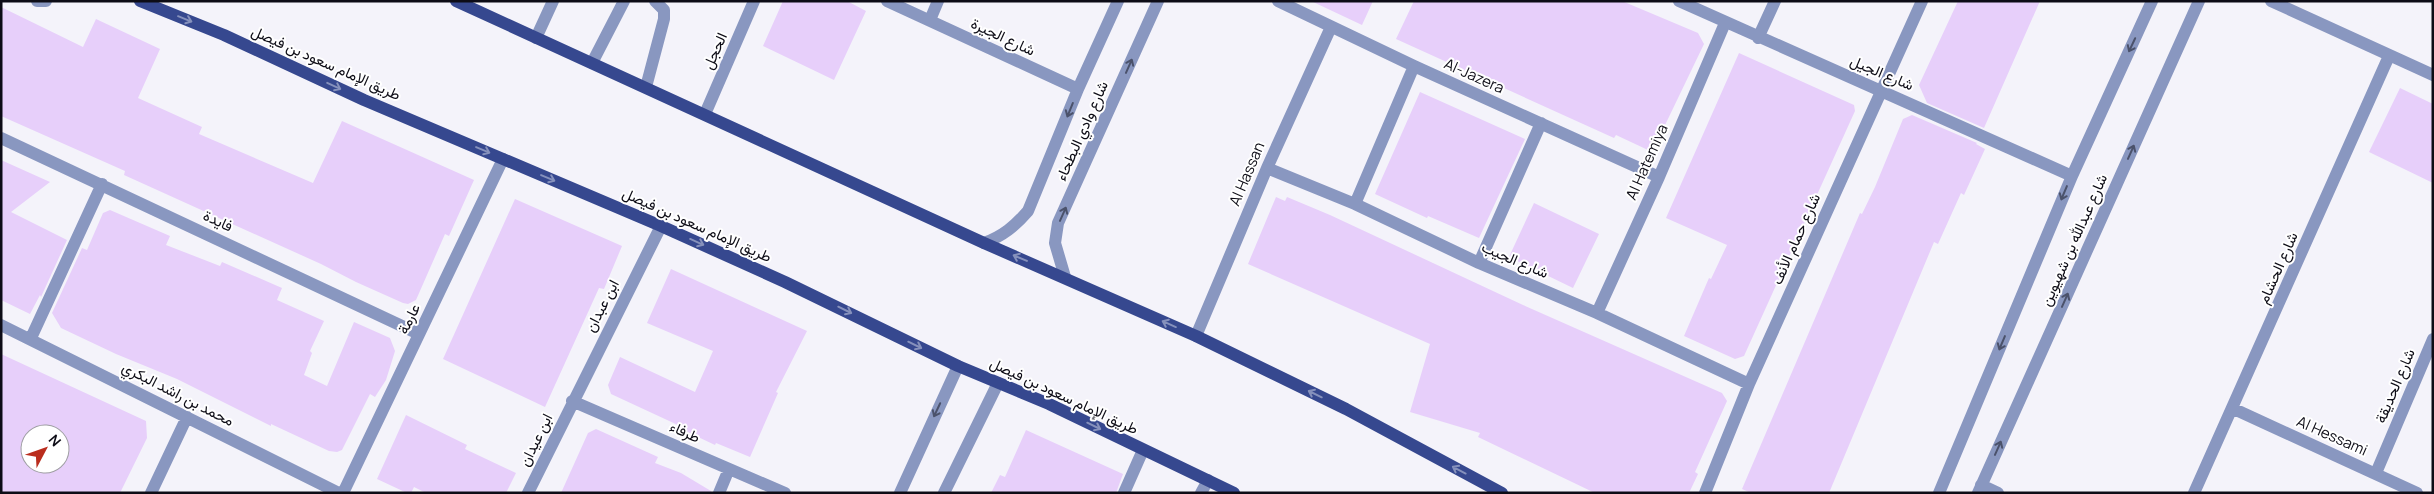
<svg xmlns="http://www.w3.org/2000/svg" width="2434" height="494" font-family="Manrope,Vazirmatn,sans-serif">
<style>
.building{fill:#e7cffa;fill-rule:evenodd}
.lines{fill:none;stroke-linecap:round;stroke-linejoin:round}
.minor{stroke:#8997c0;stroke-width:12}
.major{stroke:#36488f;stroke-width:12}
.oneway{stroke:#8691bc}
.oneway2{stroke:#4b526b}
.labels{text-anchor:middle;stroke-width:4;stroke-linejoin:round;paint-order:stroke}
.street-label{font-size:15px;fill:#0d0c16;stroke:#fff}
</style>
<rect width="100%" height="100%" fill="#f4f3fa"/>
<path class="building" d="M783,1H847L866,11L834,80L763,46Z
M1311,1H1373L1362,25Z
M1414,1H1622L1698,33L1704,44L1654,148L1648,150L1616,135L1614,138L1396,39Z
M1958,1H2040L1984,128L1927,103L1919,85Z
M1,7L83,47L96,19L160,49L138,98L202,127L199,134L313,183L342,121L474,180L449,236L445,234L416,300L408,304L403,303L356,282L321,264L124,175L125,171L1,116Z
M1739,53L1854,105L1855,111L1744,356L1735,359L1684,336L1709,278L1711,279L1727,245L1666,218Z
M2400,88L2433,104V183L2369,152Z
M1420,92L1525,139L1479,238L1428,216L1427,218L1375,194Z
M1912,115L1977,143L1976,144L1985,149L1964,195L1961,193L1938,244L1934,242L1829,493H1751L1742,489L1860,213L1862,214L1875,187L1903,119Z
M1,160L50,182L11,212L67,240L41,297L40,295L30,314L1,300Z
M1276,197L1285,201L1287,197L1330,215L1523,305L1722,393L1727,401L1695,472L1698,474L1689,493H1595L1478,437L1480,433L1410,412L1430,344L1248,264Z
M515,199L622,246L604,289L599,288L545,407L443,359Z
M1534,203L1599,234L1573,288L1509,257Z
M110,210L170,236L166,245L220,266L222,262L282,288L277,300L324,321L310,351L312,353L304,375L327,386L354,322L390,338L395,351L386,380L375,397L370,394L342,450L337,452L329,451L271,424V426L177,379L116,354L61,328L52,313L82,248L87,250L103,213Z
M671,269L807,331L776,392L778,393L750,457L716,443L715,445L679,428L680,426L611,394L608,385L620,357L695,392L713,351L647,323Z
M1,354L146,421L147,438L120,493H1ZM30,434H60V464H30Z
M406,415L467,445L465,449L516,473L506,493H426L414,487L411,493H407L377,479Z
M596,429L658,457L655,463L681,473L711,491V493H561L588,433Z
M1026,430L1123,474L1116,493H991L1000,475L1005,477Z"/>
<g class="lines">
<path class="minor" d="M37,1H46
M887,1L1078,89
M1278,1L1414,66L1659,177
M1679,1L2072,176
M2271,1L2433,75
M930,20L938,1
M536,38L553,1
M1758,38L1775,1
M592,63L624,1
M646,87L664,19V10L655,1
M705,114L754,1
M1,138L419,334
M1267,168L1355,204L1479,263L1597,313L1749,384
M1355,204L1414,66
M984,243C1003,236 1015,226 1028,211L1078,89L1118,1
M1479,263L1541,123
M1065,277L1055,243L1058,223L1158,1
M1597,313L1659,177L1725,23
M1,325L339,493
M1196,336L1267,168L1331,27
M31,338L102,184
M572,401L785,493
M2234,409L2417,493
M2376,473L2433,339
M1981,485L1998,493
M151,493L187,417
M343,493L503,159
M528,493L661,226
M719,493L729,469
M900,493L958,366
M944,493L998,383
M1124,493L1143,450
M1201,493L1208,480
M1705,493L1749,384L1922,1
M1939,493L2072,176L2152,1
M1978,493L2199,1
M2194,493L2389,56"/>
<path class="major" d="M140,1L224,35L364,100L661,226L785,282L958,366L1049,404L1234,493
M456,1L984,243L1196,336L1346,409L1502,493"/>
</g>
<defs><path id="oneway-shaft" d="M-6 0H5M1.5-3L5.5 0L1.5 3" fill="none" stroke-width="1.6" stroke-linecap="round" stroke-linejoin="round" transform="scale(1.25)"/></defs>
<g class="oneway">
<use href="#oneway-shaft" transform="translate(185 19) rotate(22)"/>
<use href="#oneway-shaft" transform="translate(334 86) rotate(25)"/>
<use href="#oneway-shaft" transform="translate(483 150) rotate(23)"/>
<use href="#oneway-shaft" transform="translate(548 178) rotate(23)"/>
<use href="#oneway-shaft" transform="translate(697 242) rotate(24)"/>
<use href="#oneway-shaft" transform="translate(1020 258) rotate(-157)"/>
<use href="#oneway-shaft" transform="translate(845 310) rotate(26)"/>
<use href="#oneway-shaft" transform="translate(1169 324) rotate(-156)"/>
<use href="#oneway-shaft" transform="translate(915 345) rotate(26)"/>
<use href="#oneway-shaft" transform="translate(1315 394) rotate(-154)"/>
<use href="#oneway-shaft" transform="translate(1094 426) rotate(26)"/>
<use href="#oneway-shaft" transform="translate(1459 470) rotate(-152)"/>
</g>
<g class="oneway2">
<use href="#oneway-shaft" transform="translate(2132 45) rotate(115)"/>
<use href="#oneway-shaft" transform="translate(1129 66) rotate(-66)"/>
<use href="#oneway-shaft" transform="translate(1070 110) rotate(112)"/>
<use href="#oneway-shaft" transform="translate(2131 152) rotate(-66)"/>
<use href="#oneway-shaft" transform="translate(2064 193) rotate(113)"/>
<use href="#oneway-shaft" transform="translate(1063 214) rotate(-66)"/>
<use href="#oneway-shaft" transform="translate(2065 300) rotate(-66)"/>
<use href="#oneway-shaft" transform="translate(2002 343) rotate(113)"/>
<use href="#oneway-shaft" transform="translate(937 410) rotate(115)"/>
<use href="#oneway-shaft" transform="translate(1998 448) rotate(-66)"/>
</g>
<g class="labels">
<g class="street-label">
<text transform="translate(1003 37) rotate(25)" y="5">شارع الجيرة</text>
<text transform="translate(715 51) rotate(-66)" y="5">الحجل</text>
<text transform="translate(326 63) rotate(24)" y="5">طريق الإمام سعود بن فيصل</text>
<text transform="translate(1882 73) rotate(23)" y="5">شارع الجيل</text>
<text transform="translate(1474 76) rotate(24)" y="5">Al-Jazera</text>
<text transform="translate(1082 131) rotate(-66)" y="5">شارع وادي البطحاء</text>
<text transform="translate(1647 162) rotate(-66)" y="5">Al Hatemiya</text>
<text transform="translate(1247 174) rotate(-67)" y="5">Al Hassan</text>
<text transform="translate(218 221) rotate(25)" y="5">فايدة</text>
<text transform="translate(697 225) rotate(24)" y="5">طريق الإمام سعود بن فيصل</text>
<text transform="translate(1796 239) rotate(-66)" y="5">شارع حمام الأنف</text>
<text transform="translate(2074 240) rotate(-66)" y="5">شارع عبدالله بن شهيوين</text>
<text transform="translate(1515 260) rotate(23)" y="5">شارع الجيب</text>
<text transform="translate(2278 268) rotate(-66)" y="5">شارع الحشام</text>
<text transform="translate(602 306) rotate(-63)" y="5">ابن عبدان</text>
<text transform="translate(409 319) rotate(-64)" y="5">عارمة</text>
<text transform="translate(2395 386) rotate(-67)" y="5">شارع الحديقة</text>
<text transform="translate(178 394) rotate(27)" y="5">محمد بن راشد البكري</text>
<text transform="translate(1064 396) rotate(25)" y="5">طريق الإمام سعود بن فيصل</text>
<text transform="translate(685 432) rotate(24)" y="5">طرفاء</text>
<text transform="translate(2332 436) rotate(24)" y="5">Al Hessami</text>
<text transform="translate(536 440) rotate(-64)" y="5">ابن عيدان</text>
</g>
</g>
<rect width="2434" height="494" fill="none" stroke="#0d0c16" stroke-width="5"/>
<g transform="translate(45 449) rotate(49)"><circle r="24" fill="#ffffff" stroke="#9e9ea2"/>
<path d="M0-4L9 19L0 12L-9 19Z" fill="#ba2d1e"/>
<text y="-8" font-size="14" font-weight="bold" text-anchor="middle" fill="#0d0c16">N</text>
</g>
</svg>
